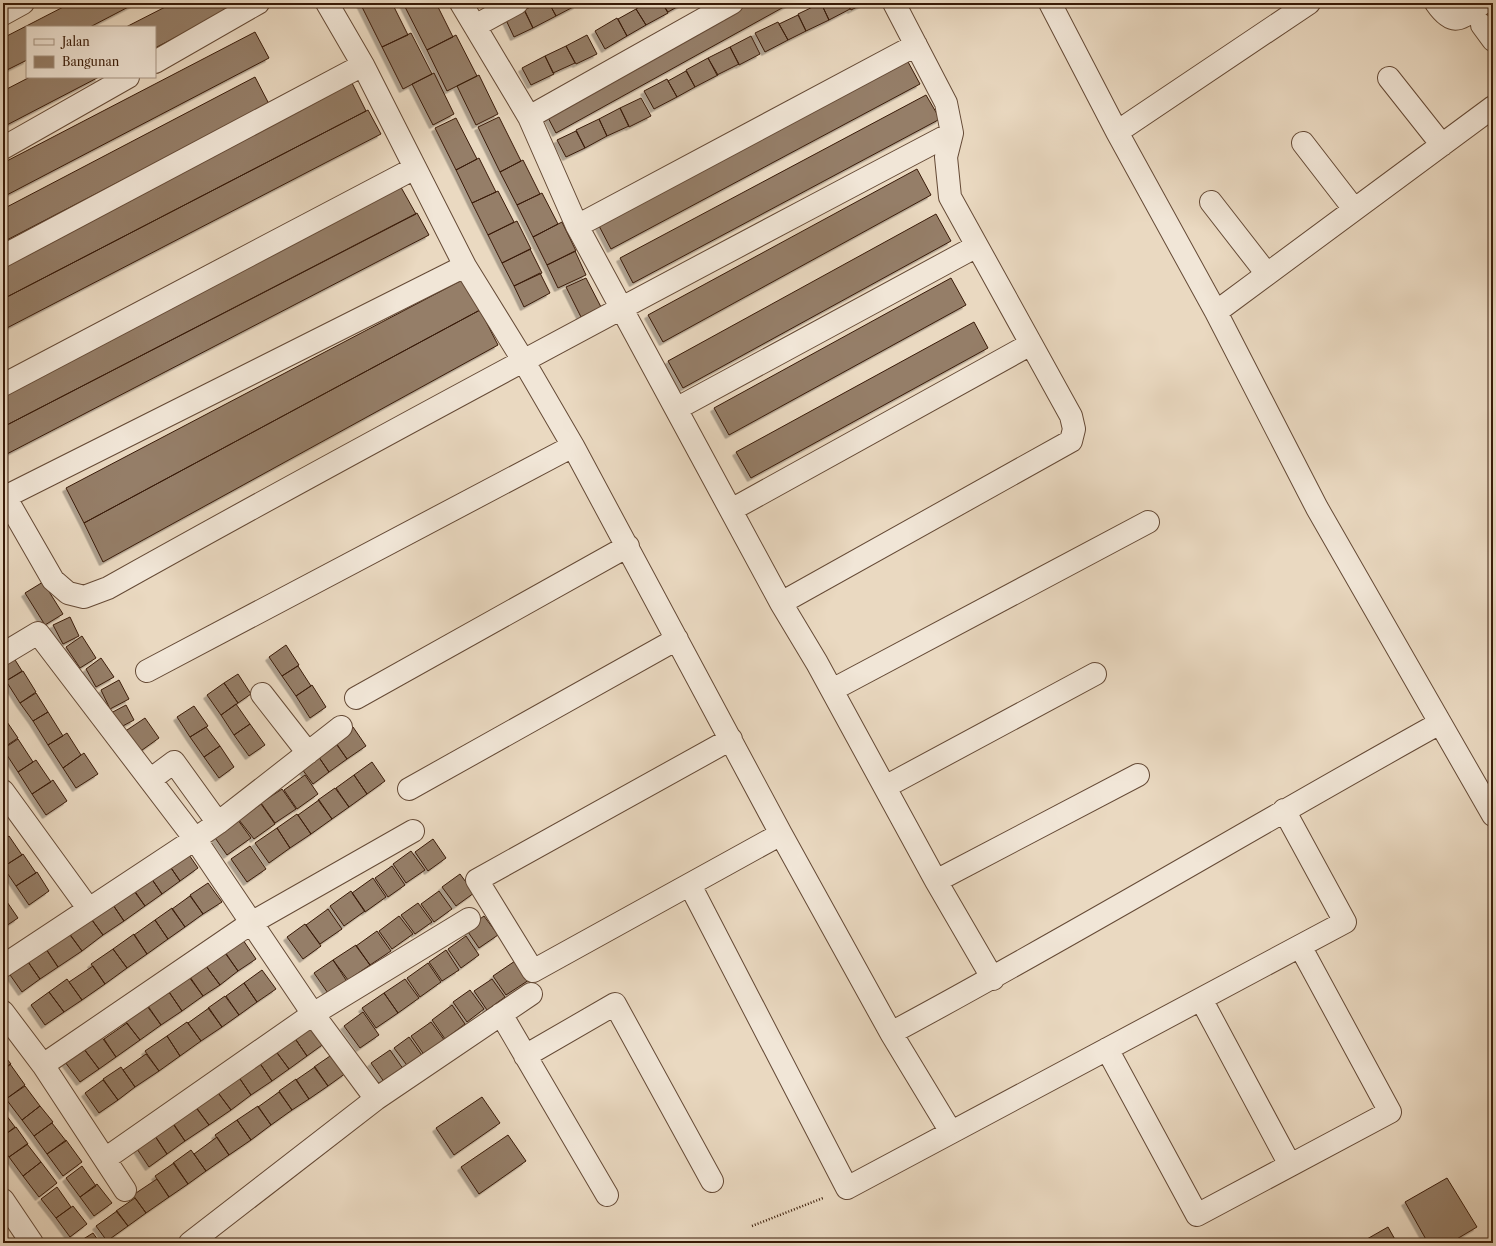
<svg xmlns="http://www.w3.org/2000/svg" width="1496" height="1246" font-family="'Libre Caslon Text',serif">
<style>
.building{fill:#957e68;stroke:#391b08;filter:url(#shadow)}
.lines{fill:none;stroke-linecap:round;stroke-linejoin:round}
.minor-casing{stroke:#654a36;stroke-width:24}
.path{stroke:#391b08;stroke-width:2.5;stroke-dasharray:1 2;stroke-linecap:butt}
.minor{stroke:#f1e6d7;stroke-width:22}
</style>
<defs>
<filter id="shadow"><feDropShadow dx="-3.5" dy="3.5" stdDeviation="0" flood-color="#0004"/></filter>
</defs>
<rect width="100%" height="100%" fill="#ead9c1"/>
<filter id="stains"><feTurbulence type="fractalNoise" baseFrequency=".005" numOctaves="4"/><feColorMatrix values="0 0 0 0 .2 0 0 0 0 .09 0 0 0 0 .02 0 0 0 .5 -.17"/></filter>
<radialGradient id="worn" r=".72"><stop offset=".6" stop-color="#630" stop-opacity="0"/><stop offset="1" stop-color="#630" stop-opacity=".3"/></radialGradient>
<path class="building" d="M71,3H136L90,27H27V60L3,72V38Z
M173,3H241L155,48V27H126Z
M360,3H392L408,35L382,47Z
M403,3H436L453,37L427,50Z
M539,3H549L556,16L533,28L524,10Z
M549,3H576L577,5L556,16Z
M646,3H662L668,13L646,25L636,9Z
M662,3H684L668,12Z
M737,3H791L556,133L544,110Z
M821,3L829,20L806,31L798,14Z
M821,3H847L850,9L829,20Z
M847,3H865L851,10Z
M636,9L646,25L627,36L618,19Z
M525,11L533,28L514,37L506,20Z
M798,15L806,31L788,40L779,24Z
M617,18L627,36L605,49L595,31Z
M778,22L788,40L765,52L755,33Z
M255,32L269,58L3,197V163Z
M411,33L432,74L403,89L382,47Z
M456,35L477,76L447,91L427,50Z
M587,35L597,54L576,64L566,46Z
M751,36L760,54L739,65L730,47Z
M566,46L575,63L553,73L545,56Z
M730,47L739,64L717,75L708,58Z
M545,56L554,74L531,85L522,68Z
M708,58L718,75L695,87L686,70Z
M907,60L920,84L611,249L598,224Z
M686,71L695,87L677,97L668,81Z
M434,73L454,114L433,125L412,84Z
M479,75L498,114L476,125L457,86Z
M30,77H99L3,127V91Z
M255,77L269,104L3,242V209Z
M667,79L677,97L654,109L644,91Z
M352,83L366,111L3,299V264Z
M926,95L940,119L633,283L620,258Z
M641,98L651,116L629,127L620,108Z
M620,108L629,126L607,136L599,119Z
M368,110L381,134L3,330V299Z
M499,117L521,161L500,172L478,127Z
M456,118L477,159L456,170L435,128Z
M599,119L607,136L585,148L576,130Z
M576,131L585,148L566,157L557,140Z
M479,158L496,192L472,203L456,170Z
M523,160L540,194L517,205L500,172Z
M917,169L931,195L663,342L648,315Z
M398,182L416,214L3,427V386Z
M498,191L514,222L488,235L472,203Z
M542,193L558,224L533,237L517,205Z
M417,213L429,235L3,456V427Z
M936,214L951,241L683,388L668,361Z
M517,221L531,249L502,263L488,235Z
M562,222L576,251L547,265L533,237Z
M530,249L542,273L514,286L502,263Z
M575,251L586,275L558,288L547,265Z
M540,273L550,293L524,307L514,286Z
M586,278L601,307L581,317L566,287Z
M951,278L966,305L729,435L714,408Z
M464,279L480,310L84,523L66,488Z
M480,310L498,345L103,562L84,523Z
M974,322L988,348L751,478L736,452Z
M43,582L63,614L45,625L25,593Z
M70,617L79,636L63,644L53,625Z
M82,636L96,658L80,668L66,647Z
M286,645L299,665L282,676L269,657Z
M12,655L22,671L6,681L3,676V661Z
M101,658L114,677L96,687L86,669Z
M298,666L311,686L296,696L282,676Z
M23,671L36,692L20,703L6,681Z
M238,674L251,694L238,703L224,683Z
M119,680L129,699L110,709L101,690Z
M224,683L238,703L221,715L207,695Z
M312,685L326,707L310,718L296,696Z
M36,693L48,712L33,721L20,703Z
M236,704L250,724L234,735L221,715Z
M126,705L134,720L119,728L111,713Z
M194,706L208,726L190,737L177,717Z
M48,712L63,736L48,745L33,721Z
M145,718L159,738L138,753L124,732Z
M5,719L18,738L3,748V721Z
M250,724L265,745L249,756L234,735Z
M206,727L220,746L204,757L190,737Z
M353,727L366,746L347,759L334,740Z
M67,733L81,755L63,768L48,745Z
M18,739L33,762L18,772L3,749Z
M334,741L347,759L329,772L316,753Z
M220,746L234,767L219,778L204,757Z
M84,753L98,774L76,788L63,768Z
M316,753L329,772L313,784L299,765Z
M36,760L51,782L32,794L18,772Z
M372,762L385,781L367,794L354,775Z
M305,775L318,794L297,809L284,790Z
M354,775L367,794L349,807L336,788Z
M53,780L67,801L46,815L32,794Z
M335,788L349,807L332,819L318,800Z
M282,789L296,809L275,823L261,803Z
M319,800L332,819L311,834L298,815Z
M261,804L275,824L254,839L239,820Z
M297,814L311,834L290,848L277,828Z
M235,816L251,838L227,855L211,832Z
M277,828L290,848L269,863L255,843Z
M9,836L22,855L3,867V840Z
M433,839L446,858L428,871L415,852Z
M250,846L266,869L247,882L231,859Z
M185,849L198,868L180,881L167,862Z
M411,851L425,870L406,883L393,864Z
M23,854L36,873L16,886L3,867Z
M167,862L180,881L162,894L149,875Z
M392,866L405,885L388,897L375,878Z
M37,872L49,891L29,905L16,886Z
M460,874L474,893L456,906L442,887Z
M149,875L162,894L145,906L131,887Z
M373,878L386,897L365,912L352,893Z
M208,883L222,902L203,914L190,895Z
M132,887L145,906L124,921L111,902Z
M351,891L365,911L344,926L330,906Z
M439,891L452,909L434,922L421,904Z
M190,896L203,914L185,927L172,909Z
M5,899L18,918L3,928V900Z
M111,902L124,921L103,935L89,916Z
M418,903L432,922L415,934L401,915Z
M172,908L185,927L168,939L155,920Z
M328,909L342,929L320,944L306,925Z
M89,916L103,935L82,951L67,931Z
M399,916L413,934L392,949L379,931Z
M484,916L498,935L479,948L466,929Z
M155,920L168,939L147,954L134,935Z
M305,924L321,946L303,959L287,937Z
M377,931L391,951L370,965L356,946Z
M69,933L82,951L58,967L46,949Z
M134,934L147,954L127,968L113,949Z
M466,936L479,955L461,968L448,949Z
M243,940L256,959L238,971L225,952Z
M356,945L370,965L348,980L333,960Z
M44,946L58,967L40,979L26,959Z
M113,949L127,968L105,984L91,964Z
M446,950L459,970L442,981L429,962Z
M225,953L238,971L220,985L206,966Z
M26,959L40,979L22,992L8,972Z
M518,959L532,978L506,995L493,976Z
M333,960L348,983L330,996L314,973Z
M428,963L441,982L420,997L407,978Z
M93,966L105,984L82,1000L69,982Z
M206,966L220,985L203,996L189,977Z
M262,970L276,989L257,1002L244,983Z
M190,977L203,996L182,1011L169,992Z
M67,979L82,1000L64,1012L49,992Z
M405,979L419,998L398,1013L384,993Z
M492,979L505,997L487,1010L474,991Z
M244,983L257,1002L239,1015L226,996Z
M470,990L484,1009L467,1022L453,1002Z
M49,992L64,1012L45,1025L31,1005Z
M169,992L182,1011L161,1025L148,1006Z
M384,993L398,1013L376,1028L362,1008Z
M225,996L239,1015L222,1027L208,1008Z
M452,1005L465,1024L445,1039L432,1020Z
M147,1006L161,1025L140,1040L125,1021Z
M209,1008L222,1027L201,1041L188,1023Z
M363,1012L379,1035L360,1048L344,1026Z
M187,1022L201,1041L180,1056L167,1036Z
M431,1022L445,1041L425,1056L411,1036Z
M127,1023L140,1040L116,1057L104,1039Z
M312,1024L325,1043L307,1056L294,1037Z
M101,1036L116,1057L99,1069L84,1049Z
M167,1036L180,1056L159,1071L145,1051Z
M294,1037L307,1056L289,1069L275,1050Z
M409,1037L424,1058L409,1068L394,1048Z
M84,1049L99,1069L80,1082L65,1062Z
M275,1050L289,1069L272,1081L259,1062Z
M390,1050L406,1073L387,1086L371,1063Z
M3,1054L11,1064L3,1070Z
M146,1054L159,1071L135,1087L123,1070Z
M333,1054L346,1073L328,1086L314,1067Z
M259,1062L272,1081L251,1095L238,1076Z
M10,1064L25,1085L6,1099L3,1095V1070Z
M121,1067L135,1087L118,1100L103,1079Z
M315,1067L328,1086L309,1099L296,1080Z
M238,1076L251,1095L231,1110L216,1090Z
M296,1079L309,1099L292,1110L279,1091Z
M103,1080L118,1100L99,1113L85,1093Z
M25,1086L40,1106L22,1120L6,1099Z
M216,1090L231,1110L209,1125L194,1105Z
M279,1092L292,1110L271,1125L258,1107Z
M482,1097L500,1123L454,1155L436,1128Z
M40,1106L53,1122L34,1136L22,1120Z
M258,1106L271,1125L251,1140L237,1120Z
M196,1107L209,1125L185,1141L173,1124Z
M3,1111L15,1127L3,1136Z
M171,1120L185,1141L167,1154L153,1133Z
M237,1120L251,1140L229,1155L215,1135Z
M52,1123L66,1141L47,1154L34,1136Z
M16,1127L28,1144L9,1157L3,1149V1136Z
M153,1133L167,1154L149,1167L135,1146Z
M508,1135L526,1161L479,1194L461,1167Z
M217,1137L229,1155L206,1171L194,1154Z
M66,1140L82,1162L63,1176L47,1154Z
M27,1144L41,1162L23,1176L9,1157Z
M191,1150L206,1171L188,1184L173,1163Z
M41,1162L57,1183L39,1197L23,1176Z
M174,1163L188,1184L169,1197L155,1176Z
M82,1166L96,1186L80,1197L66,1178Z
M1447,1178L1477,1227L1450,1243H1428L1405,1202Z
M157,1179L169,1197L146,1213L133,1195Z
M97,1184L112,1203L94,1216L80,1197Z
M57,1187L71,1207L56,1218L41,1199Z
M135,1198L146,1213L128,1226L116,1211Z
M73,1206L87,1224L70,1237L56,1218Z
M117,1211L128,1226L107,1241L96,1226Z
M1388,1227L1397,1243H1360Z
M93,1233L100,1243H77Z"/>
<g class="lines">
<defs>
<path id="minor" d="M327,3L363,65L465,266L523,360L573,446L781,834L891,1033C1076,934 1256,825 1440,723
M461,3L529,117L577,226L676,409L781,603L817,663L936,881L993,979
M1050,3L1117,132L1216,312L1317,508L1493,815
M1436,3C1454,29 1461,18 1483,3
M3,14L23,3
M1482,25L1493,40
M475,26L517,3
M155,62L258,3
M1389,78L1442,145
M529,117L732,3
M1117,132L1309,3
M1303,143L1354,209
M3,148L128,77
M1211,202L1267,274
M577,226L916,45
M3,256L363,65
M1216,312L1493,107
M3,385L415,168
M676,409L977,246
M3,493L53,580L68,593L84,597L108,588C387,432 669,282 952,133
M5,497L465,266
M731,510L1031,344
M781,603L1071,441L1074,429L1071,416L950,197L946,157L952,133L946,103L894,3
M3,654L38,633L195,839L218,823L341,727
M147,671L573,446
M832,690L1148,522
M262,694L308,753
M356,698L628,546
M731,739L477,880L533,971L781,834
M150,780L174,762L218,823
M885,787L1095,674
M409,789L677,639
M3,791L88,908
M936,881L1138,775
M690,885L847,1188L1345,922L1284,810
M3,966L195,839L313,1014L376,1099
M1201,999L1290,1165
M3,1012L43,1065L125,1190
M501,1014L607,1195
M891,1033L951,1132
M1107,1049L1197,1215L1390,1112L1300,946
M525,1056L615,1004L712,1181
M43,1065L251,923L413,831
M105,1159L313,1014L469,919
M3,1200L32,1243
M190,1243L376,1099L531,994"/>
</defs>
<use href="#minor" class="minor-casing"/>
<path class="path" d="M752,1226L823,1198"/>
<use href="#minor" class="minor"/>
</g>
<rect width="1496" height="1246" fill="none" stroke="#ead9c1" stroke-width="16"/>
<rect x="4" y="4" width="1488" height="1238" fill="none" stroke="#391b08" stroke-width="2"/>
<rect x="8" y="8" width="1480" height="1230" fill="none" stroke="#391b08"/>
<rect x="26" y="26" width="130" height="52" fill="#f1e6d7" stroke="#a79584"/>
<rect x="34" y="39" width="20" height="6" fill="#f1e6d7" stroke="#a79584"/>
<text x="62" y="46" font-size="12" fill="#391b08">Jalan</text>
<rect x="34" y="56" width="20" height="12" fill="#957e68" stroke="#a79584"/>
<text x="62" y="66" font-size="12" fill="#391b08">Bangunan</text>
<rect width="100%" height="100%" filter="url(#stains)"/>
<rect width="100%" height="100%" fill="url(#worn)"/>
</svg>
